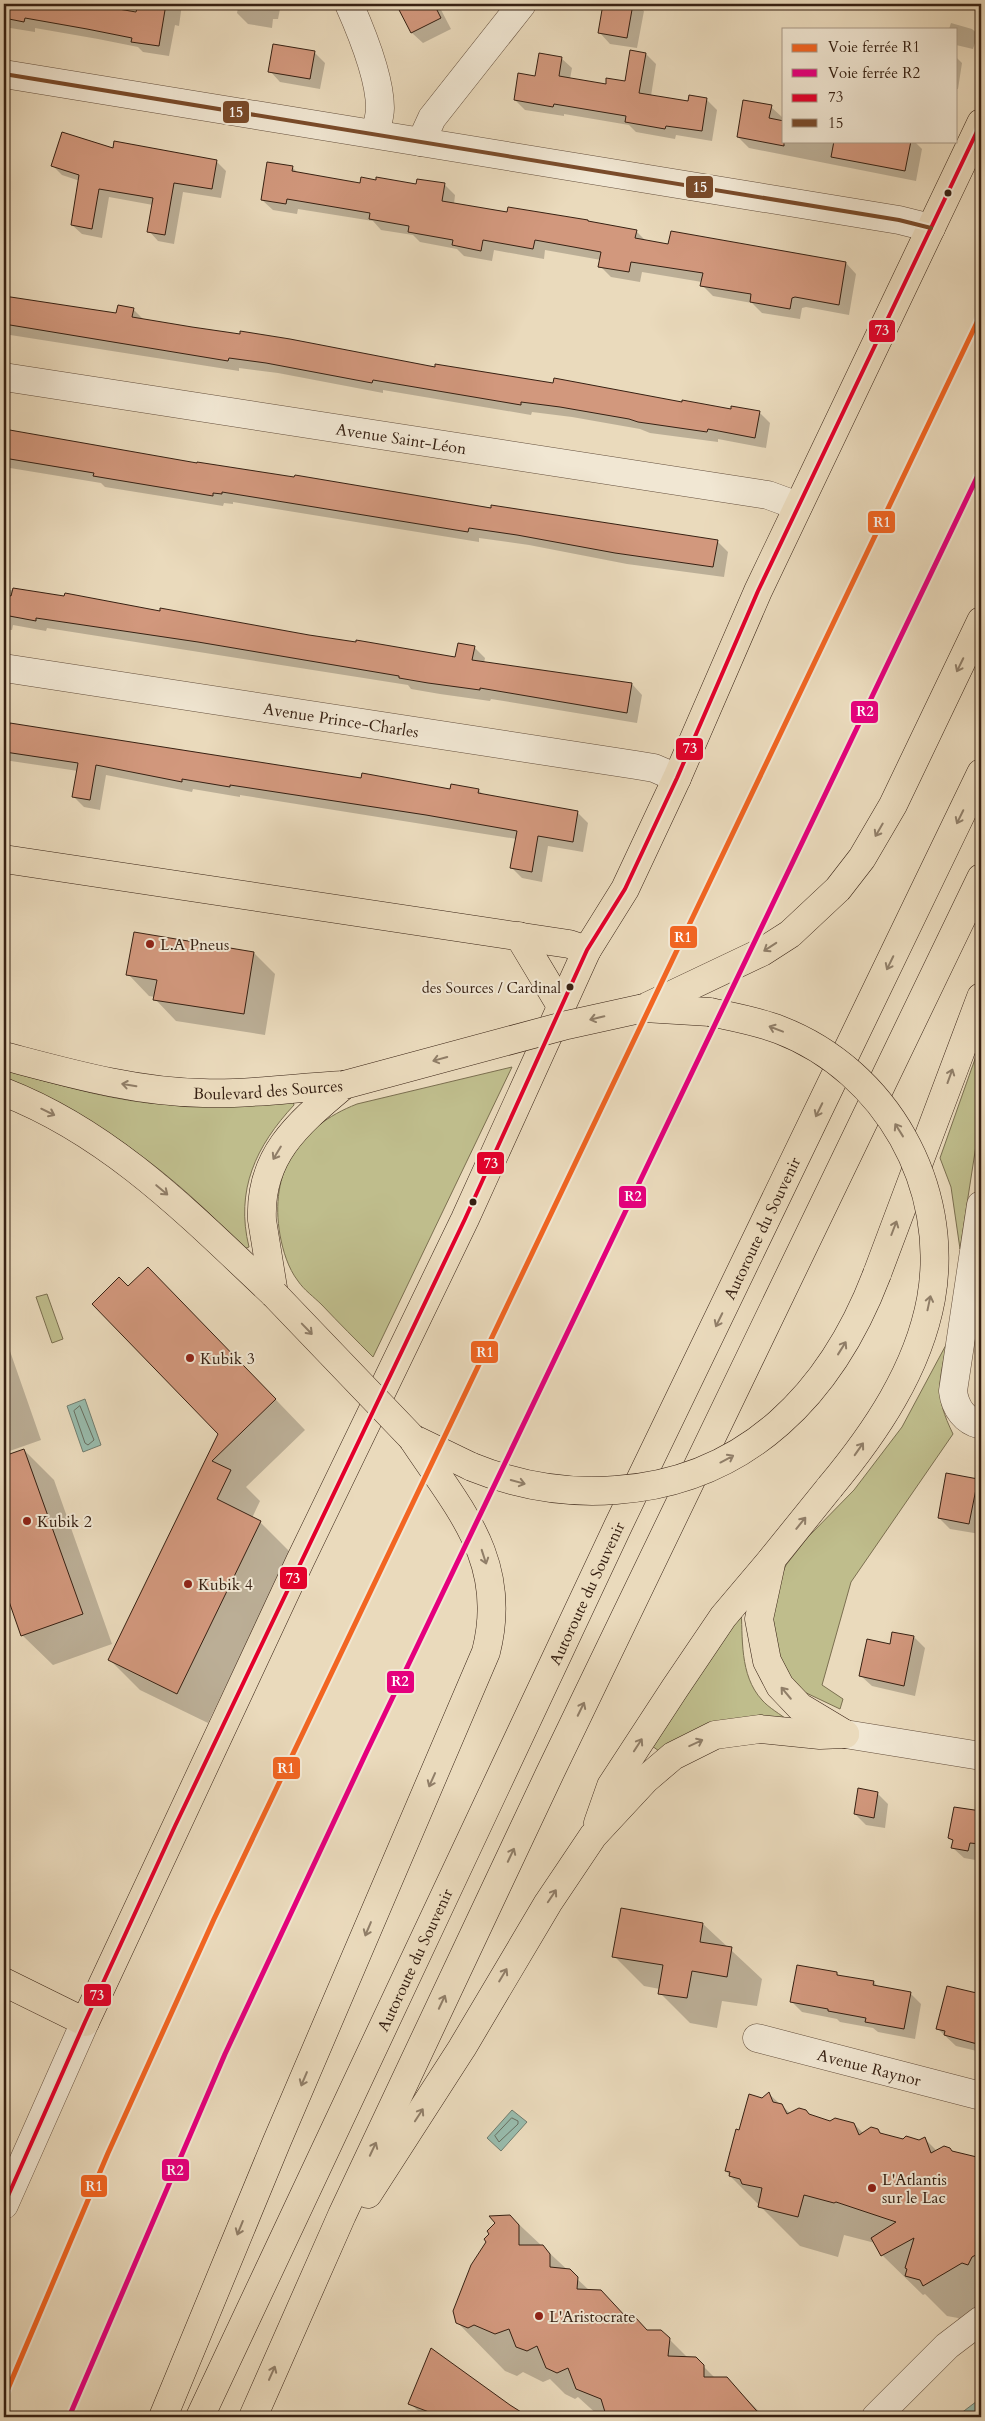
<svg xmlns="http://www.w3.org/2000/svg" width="985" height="2421" font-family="Cardo,serif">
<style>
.green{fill:#bfbd8c;stroke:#7b6f50}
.water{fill:#98bbac;stroke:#717d6f}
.shadow{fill:#0003}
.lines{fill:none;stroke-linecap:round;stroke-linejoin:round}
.shore{stroke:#686e60;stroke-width:1}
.building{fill:#d2987d;stroke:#372113}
.minor-casing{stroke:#644f3d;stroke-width:29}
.major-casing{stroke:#372113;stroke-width:29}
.highway-casing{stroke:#372113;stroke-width:29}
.minor{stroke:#f1e7d3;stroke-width:28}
.major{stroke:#eadabc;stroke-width:28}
.highway{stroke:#eadabc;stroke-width:28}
.major-bridge-casing{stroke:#372113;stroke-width:29;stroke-linecap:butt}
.major-bridge{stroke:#eadabc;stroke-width:28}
.bus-1-casing{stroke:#f1e7d3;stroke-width:8}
.bus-2-casing{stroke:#f1e7d3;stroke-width:8}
.bus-1{stroke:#e4002b;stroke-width:4}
.bus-2{stroke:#7a4b2a;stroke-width:4}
.rail-1-casing{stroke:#f1e7d3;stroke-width:9}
.rail-2-casing{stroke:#f1e7d3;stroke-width:9}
.rail-1{stroke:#f26522;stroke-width:5}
.rail-2{stroke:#e5007d;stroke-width:5}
.oneway{stroke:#907e68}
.bus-dot{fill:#372113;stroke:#f1e7d3;stroke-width:2}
.poi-dot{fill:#8f2418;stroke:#f1e7d3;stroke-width:2}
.labels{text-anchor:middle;stroke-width:4;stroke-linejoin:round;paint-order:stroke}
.bus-label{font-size:15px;fill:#372113;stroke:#f1e7d3;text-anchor:end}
.street-label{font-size:16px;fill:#372113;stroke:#f1e7d3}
.poi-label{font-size:16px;fill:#372113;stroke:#f1e7d3;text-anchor:start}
.line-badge{stroke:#f1e7d3;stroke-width:2}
.badge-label{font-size:14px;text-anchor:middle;font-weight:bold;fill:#fff}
</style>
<rect width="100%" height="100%" fill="#eadabc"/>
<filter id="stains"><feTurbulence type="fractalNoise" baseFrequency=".004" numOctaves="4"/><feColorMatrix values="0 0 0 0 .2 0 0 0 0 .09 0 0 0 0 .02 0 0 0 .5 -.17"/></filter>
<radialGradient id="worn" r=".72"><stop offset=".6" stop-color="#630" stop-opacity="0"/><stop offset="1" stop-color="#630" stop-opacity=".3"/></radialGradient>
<path class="green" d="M981,1042V1113L960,1249L951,1187L940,1158Z
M512,1067L373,1357C356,1340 339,1323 322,1305C314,1297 304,1290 298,1281C288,1268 283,1251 280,1235C269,1172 298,1127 357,1104Z
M4,1070C52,1083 99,1097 148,1103C196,1108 245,1103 293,1101L294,1105C256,1146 235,1190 249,1247L244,1249C174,1173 99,1118 4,1078Z
M47,1294L63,1339L52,1343L36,1297Z
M947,1343C939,1383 934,1395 953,1434L851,1582L822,1685L843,1699L840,1709L800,1690L786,1671L775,1647L772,1622L776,1588L786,1565L808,1537L854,1490L902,1427Z
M741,1607C743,1637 739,1675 762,1700C769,1708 780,1714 789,1721L659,1751L648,1743Z"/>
<path class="water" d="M85,1399L101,1445L83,1452L67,1406Z
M512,2110L527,2122L501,2151L487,2138Z
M981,2398V2417H956Z"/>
<path class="shadow" d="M4,4H109L113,9L137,13L139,4H182L179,26L175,25L169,56L143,52L138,47L98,39L35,28V32L4,27Z
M239,4H281L278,19H273L272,28L248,24L237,13Z
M398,4H438L451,29L423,43L412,33Z
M605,4H636L644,11L637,48L610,44L600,33Z
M894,4H904V6Z
M951,23L972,29L978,34L973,49L956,45V29H949Z
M314,52L325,63L320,89L280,82L270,71Z
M646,54L656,64L651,96L689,103L690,97L707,100L717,110L712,141L676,135L675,139L636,132L629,125L564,114V116L525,110L515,100L536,77L561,58L572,68L570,79L607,85L626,82Z
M956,57L962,63L958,89H956Z
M771,107L782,117L784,141H914L922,149L916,181L749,148L738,137Z
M4,130L10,136L4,173Z
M114,149L216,161L226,171L221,198L183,192L174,244L158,241L149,231L153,205L109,197L102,238L82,234L72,225L80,181L62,175L53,166Z
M292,167L298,173L361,184L445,185L455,195L454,204L636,231L647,242L846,263L856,274L849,315L806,307L802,308L800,319L762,313L752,303L713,296L702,285V282L642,272L640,282L611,277L600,266L601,260L545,250L544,259L494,250L492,261L464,256L457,249L420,242L413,235L381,230L373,221L298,209L297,214L273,210L262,200Z
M4,297L117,315L133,309L144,320L436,368L683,404L759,412L770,423L766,448L718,439V442L650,433L640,429L572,417L532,412L531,415L383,390V393L278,373L239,368V371L4,334Z
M4,431L147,457L717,541L728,552L724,577L627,564L529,545L479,538V542L233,502V504L224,503L223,506L105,487L101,483L4,467Z
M4,589L456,659L474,647L485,658L484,663L632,684L642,695L637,723L491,699L490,701L440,694L411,689L408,685L47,628L46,631L13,625L12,630L4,629Z
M4,725L362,779L451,790H478L484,795L578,813L588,823L583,852L548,846L542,882L522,878L512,868L517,839L240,795V797L193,789L192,792L106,775L100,810L84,807L73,796L78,771L4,760Z
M254,953L275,974L265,1035L176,1021L155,999V997L149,996L128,974Z
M178,1298L305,1430L246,1487L260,1501L252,1518L260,1522L290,1552L208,1723L140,1690L110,1660L219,1434Z
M4,1334L41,1440L4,1453Z
M24,1450L54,1480L112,1644L53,1665L22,1635L4,1583V1457Z
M977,1480L981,1485L980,1534L950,1529L939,1518Z
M893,1633L914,1637L925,1648L915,1696L872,1686L861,1676L891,1645Z
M981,1663V1696L976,1691Z
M877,1793L888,1804L885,1828L866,1825L855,1814Z
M955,1808L981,1813V1861L964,1858L953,1848L954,1842L950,1838Z
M703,1924L762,1979L757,2006L722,2001L717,2028L690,2023L660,1993V1989L644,1986L614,1956Z
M836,1973L840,1976L874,1982L878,1987L910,1993L921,2004L915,2039L878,2032L873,2028L840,2022L837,2019L802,2012L792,2002Z
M948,1987L981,1996V2052L956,2046L938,2029Z
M769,2094L791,2114L806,2111L811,2116L831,2122L854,2124L864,2134L877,2130L882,2134L903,2140L919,2142L925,2139L937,2151L975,2158L981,2156V2315L964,2325L958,2318L947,2316L925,2294L923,2295L882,2255L875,2243L844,2235L838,2257L800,2246L730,2176L726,2171L740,2131L762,2099Z
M510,2216L590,2291L648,2332L661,2331L688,2358H695L716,2379H726L765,2417H600L578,2397L575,2399L565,2394L550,2379L543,2382L523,2372L517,2376L505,2371L457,2322Z
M431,2350L526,2417H424L410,2403Z"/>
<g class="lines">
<path class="shore" d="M80,1406L94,1440L88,1445L85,1443L74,1411Z
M512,2118L518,2121V2124L499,2142L495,2136Z"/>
</g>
<path class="building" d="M4,4H102L101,6L136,12L138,4H166L159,46L131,42L132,38L87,29L25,18L24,22L4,18Z
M396,4H434L441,18L411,33Z
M603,4H633L627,38L598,33Z
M273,44L315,51L310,79L268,72Z
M630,50L646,53L639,93L688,101L689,95L707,98L702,131L666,126L665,129L625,122L626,116L554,104L553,107L514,100L518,73L535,76L539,53L562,57L559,76L606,84V78L625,81Z
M743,100L772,105L769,118L784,121V146L737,137Z
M62,132L113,148L114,141L217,160L212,189L174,183L165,235L147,232L153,198L99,189L92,229L71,225L79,175L51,166Z
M834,141H911L905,171L831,157Z
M267,162L293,166L292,171L360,183L361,177L376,180V177L416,184L417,179L445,183L442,201L507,212L508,207L588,220V221L637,230L635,238L668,244L671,231L846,262L839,305L795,297L792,298L790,309L750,302L751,294L700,286L703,273L631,262L629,272L598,267L601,252L535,240L533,249L483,240L481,251L452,245L453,240L408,232L409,226L369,219L370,213L287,199L286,204L261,200Z
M4,296L116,313L118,305L134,308L132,317L192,327L240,334V331L290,339L435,367V364L553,383L554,378L682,402V400L731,409V406L760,411L755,438L708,429L707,432L638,422L629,419L560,407L521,402V405L373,380L372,383L266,363L229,358L228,361L4,324Z
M4,429L197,463V462L294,477L295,475L491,508V505L718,540L713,567L615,553L517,535L469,528L468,532L222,492V494L213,493V496L93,476L94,473L4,458Z
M13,588L64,596L65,593L160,611V608L309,635L356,642V640L455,657L458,643L475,646L472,660L632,683L627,713L480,688V690L428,683L399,678V676L198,642L36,618V621L4,615V594L11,596Z
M10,723L361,778L362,773L450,789L451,784L479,789L478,793L578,811L573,842L538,836L532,872L510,868L517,831L426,815L230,785V787L182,779V782L96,765L90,800L72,797L78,763L5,752Z
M134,932L254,952L244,1014L153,1000L157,980L126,975Z
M148,1267L276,1399L212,1461L231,1470L217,1499L261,1521L177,1694L108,1660L218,1434L92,1304L119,1277L128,1286Z
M24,1449L83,1614L21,1636L4,1587V1456Z
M946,1473L978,1479L969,1524L938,1518Z
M892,1632L914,1636L904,1686L859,1676L867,1639L890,1644Z
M858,1788L878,1792L874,1818L854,1814Z
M954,1807L981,1811L980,1844L970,1843L968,1851L951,1848L953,1840L948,1838Z
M621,1908L703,1923L700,1942L732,1947L727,1977L692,1971L687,1998L658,1994L663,1965L612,1957Z
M797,1965L837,1972V1975L874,1981L873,1985L911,1992L904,2029L865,2022L866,2018L828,2011V2009L790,2002Z
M947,1986L981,1994V2045L944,2035L945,2031L936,2029Z
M769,2092L773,2102L782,2104L787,2114L799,2108L806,2110L809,2114L830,2121L835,2118L854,2123L859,2135L871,2127L878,2129L880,2133L903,2139L906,2136L919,2140L925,2137L931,2153L944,2146L950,2148L952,2151L981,2158V2252L972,2257L968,2265L962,2263L923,2286L920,2280L905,2276L907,2269L905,2268L914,2238L881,2256L871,2238L896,2222L836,2202L834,2203L804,2195L798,2217L758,2207L762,2188L742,2184L740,2179L729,2176L730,2172L725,2171L736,2129L739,2130L749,2094L762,2098Z
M510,2215L519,2225V2245H543L550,2254V2267L570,2269L578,2277L577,2289L601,2290L626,2317H635L647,2330H661L670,2338L668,2356L696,2357L704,2365V2377H727L762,2417H638L626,2412L616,2416L605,2412L601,2399L576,2389L568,2368L557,2373L546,2368L537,2346L527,2351L516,2347L509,2329L495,2334L474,2325L468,2328L456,2323L453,2311L471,2265L486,2242L484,2239L489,2234L487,2231L495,2223L489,2216Z
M431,2348L510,2405L529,2417H442L408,2404Z"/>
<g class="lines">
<defs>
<g id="minor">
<path d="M349,4C361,31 380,78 380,108C380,116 377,126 375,134"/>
<path d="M4,74L899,220L931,228"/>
<path d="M421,142L432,118L522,4"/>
<path id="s1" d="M4,377L768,495L798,506"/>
<path id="s2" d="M4,668L636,765L654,768L677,778"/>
<path d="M981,1205L953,1391C955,1408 965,1421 981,1425"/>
<path d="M845,1734L981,1756"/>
<path id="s3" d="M757,2038L981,2096"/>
<path d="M4,2205L85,2022"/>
<path d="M876,2417L947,2346L981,2320"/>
</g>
<g id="major">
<path d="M4,859L569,944L587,950"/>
<path d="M519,936L561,1006"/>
<path d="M644,1008L710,1012"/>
<path id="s4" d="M4,1056C69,1073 135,1092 203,1093C250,1095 297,1087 344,1085"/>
<path d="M4,1092C112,1134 191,1216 274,1294"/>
<path d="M877,1274L981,997"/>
<path d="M274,1294L262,1220C259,1155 299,1123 344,1085"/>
<path d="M412,1438L472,1467"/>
<path d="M830,1487L772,1559L759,1619L767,1661L780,1686L800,1707L845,1734"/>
<path d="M4,1982L85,2022L300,1561L465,1219L577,972L587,950L625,889L677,778L758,591L981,123"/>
</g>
<g id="highway">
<path d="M644,1008L762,952L790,934L838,889L862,858L893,805L981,621"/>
<path d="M598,1823L611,1786L675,1688L723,1617L772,1559"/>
<path d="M368,2194L462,2048L548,1903L593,1836L646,1779L673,1756L715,1735L760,1729L820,1735L845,1734"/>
<path d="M163,2417L277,2141L486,1652C509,1561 459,1509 412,1438"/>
<path id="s5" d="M200,2417L618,1526L981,773"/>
<path d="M253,2417L342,2215L549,1775L981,878"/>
</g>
</defs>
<use href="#minor" class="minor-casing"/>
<use href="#major" class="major-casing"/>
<use href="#highway" class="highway-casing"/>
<use href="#minor" class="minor"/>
<use href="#major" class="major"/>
<use href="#highway" class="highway"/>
<defs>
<path id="major-bridge" d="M710,1012C733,1017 757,1021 780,1030C886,1071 951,1186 931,1299C918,1370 875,1433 830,1487
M344,1085L567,1025L644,1008
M274,1294L412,1438
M472,1467C519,1486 565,1494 616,1490C748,1481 832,1392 877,1274"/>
</defs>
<use href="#major-bridge" class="major-bridge-casing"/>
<use href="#major-bridge" class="major-bridge"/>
<defs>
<path id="bus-1" d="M4,2205L85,2022L175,1826L465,1219L577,972L587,950L625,889L677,778L758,591L981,123"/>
<path id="bus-2" d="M4,74L899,220L931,228"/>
</defs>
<use href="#bus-1" class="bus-1-casing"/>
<use href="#bus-2" class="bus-2-casing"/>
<use href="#bus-1" class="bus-1"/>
<use href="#bus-2" class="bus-2"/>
<defs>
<path id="rail-1" d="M4,2398L108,2153L214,1919L981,314"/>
<path id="rail-2" d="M69,2417L225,2054L367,1751L981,469"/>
</defs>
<use href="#rail-1" class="rail-1-casing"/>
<use href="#rail-2" class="rail-2-casing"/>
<use href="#rail-1" class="rail-1"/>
<use href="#rail-2" class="rail-2"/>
</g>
<defs><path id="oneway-shaft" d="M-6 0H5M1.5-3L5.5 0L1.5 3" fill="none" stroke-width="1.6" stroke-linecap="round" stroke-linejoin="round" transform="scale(1.25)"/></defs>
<g class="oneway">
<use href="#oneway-shaft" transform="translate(960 665) rotate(116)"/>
<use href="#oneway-shaft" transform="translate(960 817) rotate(116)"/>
<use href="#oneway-shaft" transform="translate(879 830) rotate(120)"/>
<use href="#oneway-shaft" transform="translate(770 947) rotate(147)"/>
<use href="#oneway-shaft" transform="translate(890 963) rotate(116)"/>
<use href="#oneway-shaft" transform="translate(597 1018) rotate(167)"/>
<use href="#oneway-shaft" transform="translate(776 1029) rotate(-159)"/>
<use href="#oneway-shaft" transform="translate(440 1059) rotate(165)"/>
<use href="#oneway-shaft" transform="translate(950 1076) rotate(-70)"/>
<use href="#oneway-shaft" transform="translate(129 1085) rotate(-171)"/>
<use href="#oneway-shaft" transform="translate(819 1110) rotate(116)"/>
<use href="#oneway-shaft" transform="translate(48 1112) rotate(26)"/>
<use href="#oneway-shaft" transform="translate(899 1130) rotate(-122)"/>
<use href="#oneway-shaft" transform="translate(277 1153) rotate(121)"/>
<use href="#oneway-shaft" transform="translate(162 1190) rotate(40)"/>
<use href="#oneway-shaft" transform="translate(894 1228) rotate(-69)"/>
<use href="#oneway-shaft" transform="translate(929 1303) rotate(-78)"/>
<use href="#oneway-shaft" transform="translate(719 1320) rotate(116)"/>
<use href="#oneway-shaft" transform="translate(307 1329) rotate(46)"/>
<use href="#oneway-shaft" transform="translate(842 1348) rotate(-58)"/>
<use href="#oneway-shaft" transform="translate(859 1449) rotate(-55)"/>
<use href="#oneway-shaft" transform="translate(727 1459) rotate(-28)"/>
<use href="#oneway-shaft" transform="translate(518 1482) rotate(15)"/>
<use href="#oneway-shaft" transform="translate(801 1523) rotate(-51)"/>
<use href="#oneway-shaft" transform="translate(484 1557) rotate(72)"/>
<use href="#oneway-shaft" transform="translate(786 1693) rotate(-130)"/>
<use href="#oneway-shaft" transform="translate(581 1709) rotate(-64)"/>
<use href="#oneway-shaft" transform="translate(696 1743) rotate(-25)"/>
<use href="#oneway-shaft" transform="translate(638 1745) rotate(-57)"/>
<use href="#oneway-shaft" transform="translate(432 1780) rotate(114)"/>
<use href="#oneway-shaft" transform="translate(511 1855) rotate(-65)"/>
<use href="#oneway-shaft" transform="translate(552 1896) rotate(-56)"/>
<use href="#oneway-shaft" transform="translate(368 1929) rotate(113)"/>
<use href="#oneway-shaft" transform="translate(503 1975) rotate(-59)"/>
<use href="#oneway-shaft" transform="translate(442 2002) rotate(-65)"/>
<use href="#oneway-shaft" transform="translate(304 2079) rotate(113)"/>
<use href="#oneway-shaft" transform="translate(419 2115) rotate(-57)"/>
<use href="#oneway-shaft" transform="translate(373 2149) rotate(-65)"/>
<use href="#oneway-shaft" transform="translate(240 2228) rotate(112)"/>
<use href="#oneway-shaft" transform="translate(272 2373) rotate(-66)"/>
</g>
<g class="bus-dot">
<circle cx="948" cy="193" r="4.5"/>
<circle cx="570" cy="987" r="4.5"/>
<circle cx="473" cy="1202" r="4.5"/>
</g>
<g class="poi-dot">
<circle cx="150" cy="944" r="5"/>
<circle cx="190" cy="1358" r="5"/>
<circle cx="27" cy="1521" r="5"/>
<circle cx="188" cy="1584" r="5"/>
<circle cx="872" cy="2188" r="5"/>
<circle cx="539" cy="2316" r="5"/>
</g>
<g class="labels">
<g class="bus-label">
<text x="561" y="993">des Sources / Cardinal</text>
</g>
<g class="street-label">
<text dy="6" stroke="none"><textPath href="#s1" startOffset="402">Avenue Saint-Léon</textPath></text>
<text dy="6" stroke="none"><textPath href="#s2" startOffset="341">Avenue Prince-Charles</textPath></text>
<text dy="6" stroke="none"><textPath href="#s4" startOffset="268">Boulevard des Sources</textPath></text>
<text dy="6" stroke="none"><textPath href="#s5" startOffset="1315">Autoroute du Souvenir</textPath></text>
<text dy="6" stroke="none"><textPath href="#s5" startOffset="910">Autoroute du Souvenir</textPath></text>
<text dy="6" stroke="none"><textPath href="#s5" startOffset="505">Autoroute du Souvenir</textPath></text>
<text dy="6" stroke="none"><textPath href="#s3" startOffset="116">Avenue Raynor</textPath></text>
</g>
<g class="poi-label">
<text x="160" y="950">L.A Pneus</text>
<text x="200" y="1364">Kubik 3</text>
<text x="37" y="1527">Kubik 2</text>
<text x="198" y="1590">Kubik 4</text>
<text x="882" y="2185">L'Atlantis<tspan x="882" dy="18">sur le Lac</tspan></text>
<text x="549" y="2322">L'Aristocrate</text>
</g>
</g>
<g class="line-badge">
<rect x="222" y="100" width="28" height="24" rx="5" fill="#7a4b2a"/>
<rect x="685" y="175" width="29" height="24" rx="5" fill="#7a4b2a"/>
<rect x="868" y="319" width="28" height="24" rx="5" fill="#e4002b"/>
<rect x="867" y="510" width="29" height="24" rx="5" fill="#f26522"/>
<rect x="850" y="700" width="29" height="24" rx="5" fill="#e5007d"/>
<rect x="675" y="737" width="29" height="24" rx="5" fill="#e4002b"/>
<rect x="669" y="925" width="29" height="24" rx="5" fill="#f26522"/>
<rect x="476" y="1151" width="29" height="24" rx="5" fill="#e4002b"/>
<rect x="618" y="1185" width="29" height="24" rx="5" fill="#e5007d"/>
<rect x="470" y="1340" width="29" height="24" rx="5" fill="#f26522"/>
<rect x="279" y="1566" width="29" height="24" rx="5" fill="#e4002b"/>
<rect x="386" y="1670" width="29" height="24" rx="5" fill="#e5007d"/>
<rect x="272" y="1756" width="29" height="24" rx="5" fill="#f26522"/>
<rect x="83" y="1983" width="29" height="24" rx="5" fill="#e4002b"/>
<rect x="161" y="2158" width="29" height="24" rx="5" fill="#e5007d"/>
<rect x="80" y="2174" width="28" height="24" rx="5" fill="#f26522"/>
</g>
<g class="badge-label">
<text x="236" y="117">15</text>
<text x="700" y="192">15</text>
<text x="882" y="335">73</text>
<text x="882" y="527">R1</text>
<text x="865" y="716">R2</text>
<text x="690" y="753">73</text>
<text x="683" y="942">R1</text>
<text x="491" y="1168">73</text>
<text x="633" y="1201">R2</text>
<text x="485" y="1357">R1</text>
<text x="293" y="1583">73</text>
<text x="400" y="1686">R2</text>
<text x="286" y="1773">R1</text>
<text x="97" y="2000">73</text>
<text x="175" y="2175">R2</text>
<text x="94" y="2191">R1</text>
</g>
<rect width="985" height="2421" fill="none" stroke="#eadabc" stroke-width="20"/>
<rect x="5" y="5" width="975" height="2411" fill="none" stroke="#372113" stroke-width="2.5"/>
<rect x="10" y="10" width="965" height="2401" fill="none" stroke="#372113"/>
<rect x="782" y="28" width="175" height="115" fill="#f1e7d3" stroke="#a79886"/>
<rect x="792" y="44" width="25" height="8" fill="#f26522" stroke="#a79886"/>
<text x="828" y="52" font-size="15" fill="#372113">Voie ferrée R1</text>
<rect x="792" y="69" width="25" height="8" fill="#e5007d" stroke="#a79886"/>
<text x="828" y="78" font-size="15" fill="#372113">Voie ferrée R2</text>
<rect x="792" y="94" width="25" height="8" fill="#e4002b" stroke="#a79886"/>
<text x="828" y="102" font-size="15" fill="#372113">73</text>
<rect x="792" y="119" width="25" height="8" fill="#7a4b2a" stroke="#a79886"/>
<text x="828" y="128" font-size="15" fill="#372113">15</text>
<rect width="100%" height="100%" filter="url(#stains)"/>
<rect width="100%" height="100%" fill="url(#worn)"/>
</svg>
